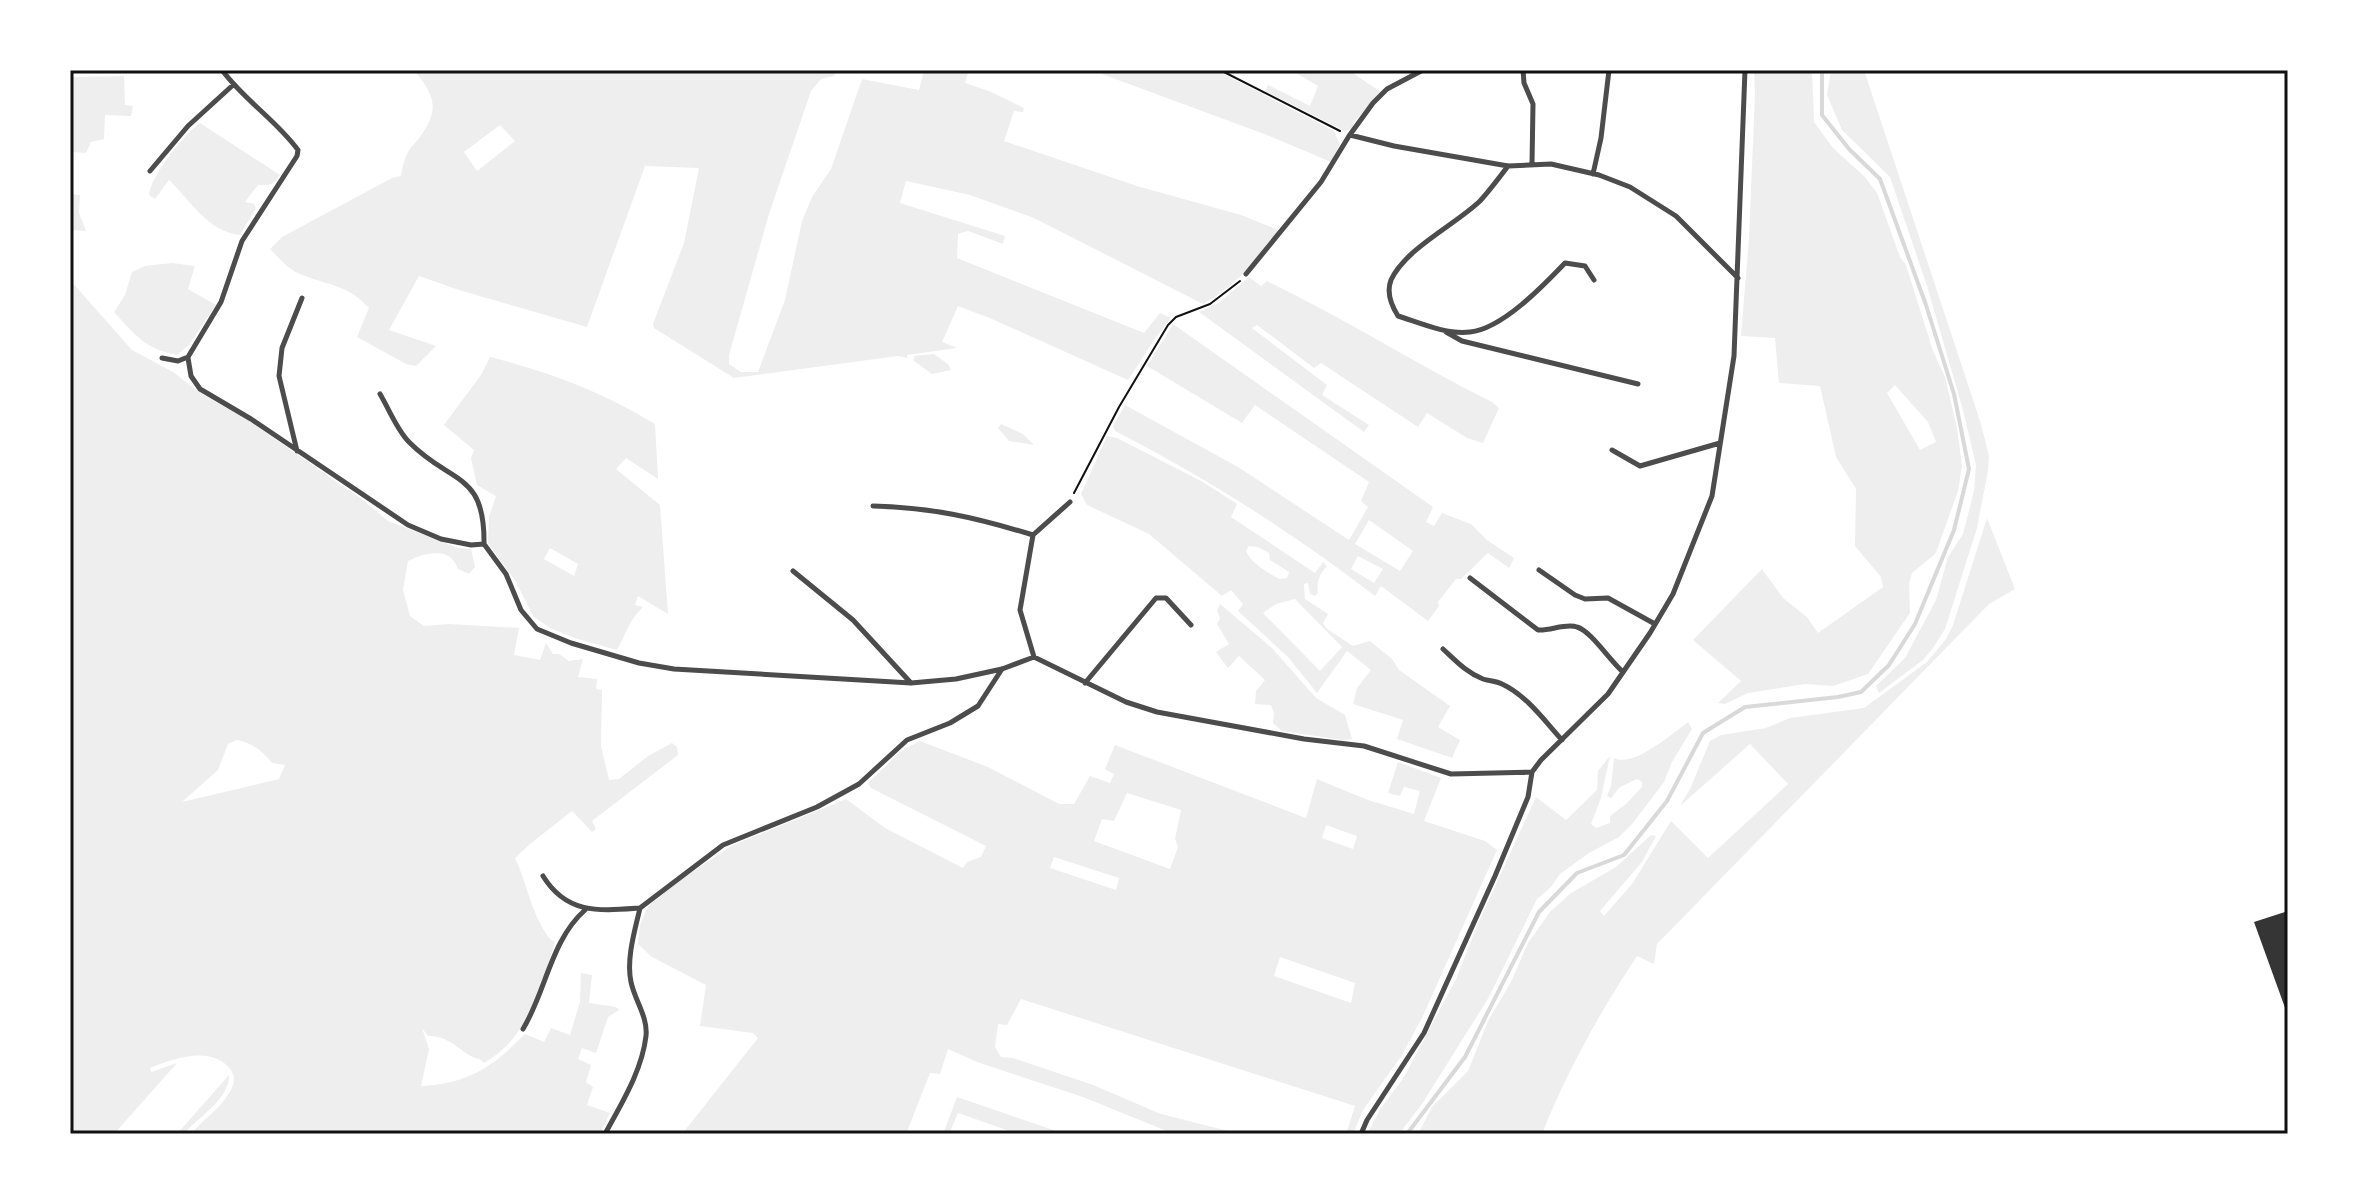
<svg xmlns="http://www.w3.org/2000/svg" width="2358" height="1204" font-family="'DejaVu Sans',sans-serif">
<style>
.green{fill:#eee;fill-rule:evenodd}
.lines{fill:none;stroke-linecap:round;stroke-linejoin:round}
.stream{stroke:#d9d9d9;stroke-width:4}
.building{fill:#353535}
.path{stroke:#111;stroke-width:2}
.minor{stroke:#4c4c4c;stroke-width:5}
.neatline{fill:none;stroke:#111;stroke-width:3}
</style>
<rect width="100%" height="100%" fill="#fff"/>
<path class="green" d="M414,70H836L834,76L821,79L811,91L769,214L729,355V364L741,372H758L785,300L802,221L812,197L831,169L862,79L919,90L924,70H969L965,83L989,91L1024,108L1023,112L1014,111L1004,141L1137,186L1241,215L1281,231C1257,259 1236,286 1203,304L1034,218L970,195L906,181L900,203L1005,236L1003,244L968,231L958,234L957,258L1144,333L1160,313L1171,318L1154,340L1128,380L992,319L958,306L942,342L957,348L907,355V358L898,356L734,378L654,328L653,324L684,243L699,168L645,166L587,327L459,290L419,276L389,330L436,346L416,366L406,364L357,337L369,308C346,283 328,286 300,274C289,270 279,258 270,249L282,237L392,178L401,176C402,168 404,159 408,152C411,146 416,143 420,137C440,109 435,96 414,70ZM500,125L515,141L477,171L464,152Z
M1091,70H1216L1334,131L1340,144L1331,162L1267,135Z
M1291,70H1348L1381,92L1354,122L1352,128L1345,131L1265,91L1268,85L1310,106L1318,86Z
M1754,70H1812L1814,122L1833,148L1865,177L1877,193L1900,257L1906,265L1933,351L1945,377L1957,428L1962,466L1958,491L1938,547L1935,554L1912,573L1909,584L1910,613L1868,674L1833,686L1805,684L1748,693L1725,704L1718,703L1741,681L1693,640L1762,569L1783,598L1807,617L1818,633L1883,587L1881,577L1855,546L1856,489L1836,457L1820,386L1779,383L1775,338L1741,336L1749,238L1755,95ZM1895,385L1928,422L1936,442L1920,450L1887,393Z
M1831,70H1864L1981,424L1989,456L1988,471L1977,528L1945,629L1933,648L1923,660L1879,693L1876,686L1905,658L1936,600L1948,557L1963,534L1974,491L1976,465L1963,410L1927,286L1890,177L1842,130L1827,95Z
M124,76L125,105L133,106L131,116L105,115L104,139L91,142L86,153L73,152L70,154V77Z
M200,123L280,175C273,186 270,185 258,185L245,202L254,204L256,208L240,235C208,232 190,200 169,180L155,199L149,195C150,177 184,134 200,123Z
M70,194L80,195L79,213L86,231L70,230Z
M172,263L195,266L188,289L216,305L189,345L177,355C145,349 135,335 114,312L125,295L132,272L145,266Z
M1249,277L1261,286L1267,281C1344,318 1416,364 1492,402L1499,408L1483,443L1467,438L1427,413L1418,427L1321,363L1314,368L1257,325L1252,328L1327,385L1322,395L1369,425L1364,432L1199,312L1220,302Z
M70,280L132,350L173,372L203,395L243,417L363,500L388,521L458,548L471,549L475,567L469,574L458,569C450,546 426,552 408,561L403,590L410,616L424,626L449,624L519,628L514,655L540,660L546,643L553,654H559L569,661L583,659L578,677L597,679L596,689L602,690L601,746L609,780L619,779L648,756L672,743L677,747L678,755L592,821L596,829L592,832L572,811L530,844L515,858C528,886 532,917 551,940L555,941C543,984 527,1040 484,1063L480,1059C463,1057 452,1035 428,1036L422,1028L429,1049L421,1086C470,1083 492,1067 525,1034L544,1042L551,1028L570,1035L580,1002L581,973L592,975L589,1003L616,1007L619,1010L608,1017L596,1053L582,1048L578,1059L591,1065L586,1082L593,1087L587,1105L610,1113L600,1134H191C202,1120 220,1109 229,1093C234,1086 236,1078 231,1070C212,1044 173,1059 150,1068L151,1072L177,1063L114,1134H70ZM237,740C252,743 263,751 272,763L285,765L279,779L182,802L218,770L228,744Z
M1173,324L1433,507L1426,522L1434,526L1442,513L1471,524L1487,540L1514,558L1509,568L1488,553L1461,579H1456L1438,602L1439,606L1428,621L1381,586L1375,596C1293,533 1207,478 1115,431L1113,426L1125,405L1238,467L1349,540L1368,507L1361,501L1369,482L1255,405L1242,423L1147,366ZM1369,520L1413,551L1400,571L1355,544ZM1358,556L1383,569L1374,583L1351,569Z
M934,354L948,364L951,370L932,374L914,361V356Z
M490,357C549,372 603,392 655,424L658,479L626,458L616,469L660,505L668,614L638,596L635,605L643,607C629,620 626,634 617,650L574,638L550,628L533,616L516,582L488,543L489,517L496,496L477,485L471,458L474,450L444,425L481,375ZM550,548L578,564L574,576L544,559Z
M1001,424L1023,434L1034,445L1009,441L998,428Z
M1107,436L1117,438L1203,482L1237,504L1231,517L1315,573L1323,562L1327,566C1320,574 1316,581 1318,593L1315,596L1310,594L1308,583L1304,584L1305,599L1328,614L1323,623L1327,629L1353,646L1370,641L1392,659L1399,670L1450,706L1438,727L1460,740L1452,758L1397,739L1403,720L1353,704L1357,688L1371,670L1347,651L1317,693L1288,657L1238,611L1243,604L1231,590L1222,596L1149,534L1087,505L1081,494ZM1249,546L1258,547L1269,553L1270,560L1289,572L1287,578L1280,579C1269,574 1251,563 1246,551ZM1295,599L1342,647L1320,671L1263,613L1276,604Z
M1987,518L2015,589L1989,604L1657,944L1654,964L1637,956C1600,1012 1567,1071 1542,1134H1418L1432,1107L1468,1071L1489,1019L1511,982L1528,943L1550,912L1571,893L1616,867L1651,835L1656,836L1642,862L1600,911L1604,916L1632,884L1671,821L1708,858L1788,784L1750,744L1680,806L1690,789L1710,741L1721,735L1766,728L1790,718L1864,708L1927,662L1946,639L1953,625Z
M1220,604L1272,648L1316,698L1345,715L1352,739L1343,740L1282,731L1273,723L1274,713L1271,705L1255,704L1256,691L1265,680L1239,656L1228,668L1216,652L1229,644L1217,624L1220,618L1217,610Z
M1688,722L1692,729L1672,762L1664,782L1633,823L1619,837L1589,853L1560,874L1551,887L1537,899L1489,997L1422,1104L1399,1134H1367L1381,1108L1404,1077L1456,979L1476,928L1536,797L1566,820L1597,790L1598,771L1610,756L1601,798L1591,824L1596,828L1610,823V816L1626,804L1642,787V782L1637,779L1620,787L1611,798L1607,796L1611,786L1614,758C1633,768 1672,734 1688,722Z
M920,741L988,767L1059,804H1074L1090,776L1110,783L1114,774L1105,769L1115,745L1306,818L1317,779L1368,800L1414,814L1420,791L1404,787L1400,796L1388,793L1398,762L1441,778L1424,821L1485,841L1497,850L1422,1018L1402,1055L1363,1110L1353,1134H1348L1347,1131L1355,1106L1021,999L1007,1025L998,1024L995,1047L1001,1057L1013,1058L1093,1085L1161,1114L1240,1134H1174L1083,1097L977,1062L948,1049L940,1074L930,1073L906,1134H682L758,1038L753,1033L700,1026L706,985L652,957L638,944L640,925L648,906L686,876L733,845L846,799L885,828L963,868L967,862L981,857L986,846L871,788L868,783L901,751ZM1127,793L1181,810L1175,839L1178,847L1170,869L1094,841L1102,819L1114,821ZM1326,825L1357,836L1353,849L1322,838ZM1054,857L1119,878L1116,890L1050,868ZM1280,957L1355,983L1351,1003L1274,976Z
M229,1075C230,1099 198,1117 184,1134H177Z
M957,1097L1065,1134H1018L958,1113L949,1134H943Z"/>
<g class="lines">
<path class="stream" d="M1407,1134L1465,1057L1539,912L1577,873L1624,855L1667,801L1703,733L1745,707L1838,697L1861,692L1889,665L1915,624L1954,530L1969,469L1954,394L1926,305L1880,179L1849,149L1822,115V70"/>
</g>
<path class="building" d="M2288,911V1016L2254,922Z"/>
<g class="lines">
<path class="path" d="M1220,70L1340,131
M1074,493L1119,407L1168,325L1176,317L1210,304L1240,281"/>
<path class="minor" d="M1523,70L1524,83L1533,104L1532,164
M1350,135L1394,146L1508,166L1551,164L1599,175L1630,187L1676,216L1738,278
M1508,166C1499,178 1490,190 1480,201C1455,225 1406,248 1391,280C1386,293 1391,305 1398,316C1420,323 1447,335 1470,332C1502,329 1544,285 1565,263L1585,266L1594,280
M150,171L188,126L233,85
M1593,174L1601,138L1609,70
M1246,274L1321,182L1349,136L1373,103L1387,89L1423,70
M1446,332L1462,341L1638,384
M162,358L178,361L188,357L221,302L242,241L297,156L298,150C276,120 244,100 222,70
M188,358L191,376L200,389L251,419L408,525L441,539L471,545L484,544
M380,394C389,409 397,430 409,442C451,485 485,471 484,544
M1612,450L1640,466L1720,443
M297,451L279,376L282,348L302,298
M1070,502L1033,535L1020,610L1034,657L1126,702L1157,712L1304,739L1364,746L1451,774L1532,772
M873,506C934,508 974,517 1033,535
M484,544L506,574L521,610L537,629L571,643L639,663L674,669L911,683L956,679L1002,669L1034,657
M1539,570L1575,595L1585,599L1608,598L1655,624
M793,571L853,620L911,683
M1470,578L1538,630C1550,631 1566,623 1577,627C1591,631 1610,661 1623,672
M1443,649C1456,661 1467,673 1483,679C1489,681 1496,681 1502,684C1526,695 1544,720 1562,740
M1085,683L1156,598H1166L1191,625
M543,876C567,915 600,911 640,908
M523,1029C546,991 551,940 585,910
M605,1134C621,1104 642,1071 646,1036C648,1017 635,1001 631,982C626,959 635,930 640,908L723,845L817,807L859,784L907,740L950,723L978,706L1002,669
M1361,1134L1367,1120L1424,1033L1495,876L1528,797L1532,772L1541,760L1608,694L1650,633L1673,594L1712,496L1734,356L1745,70"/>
</g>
<rect width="2358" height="1204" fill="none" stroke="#ffffff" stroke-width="144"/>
<rect x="72" y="72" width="2214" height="1060" class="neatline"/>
</svg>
